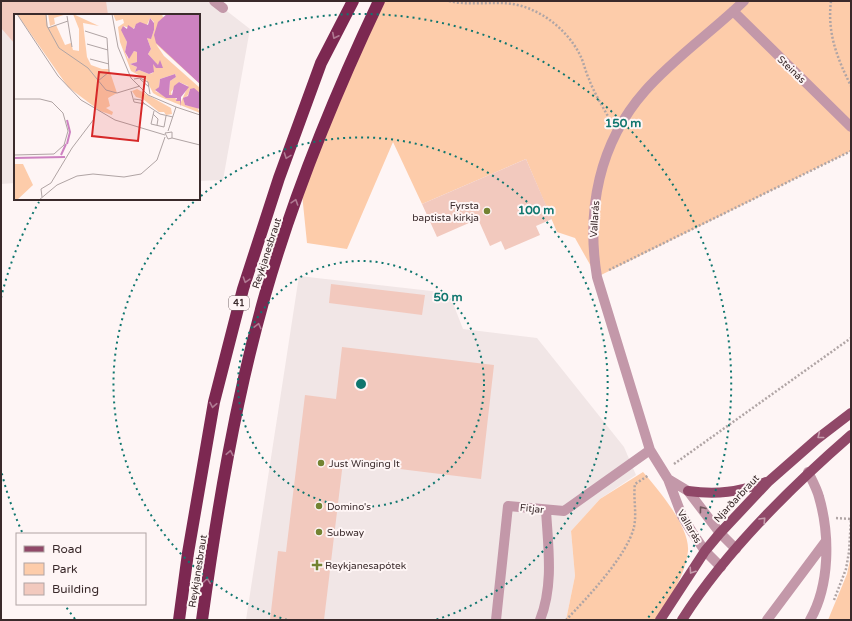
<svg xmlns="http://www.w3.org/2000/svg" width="852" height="621" font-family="'Varela Round',sans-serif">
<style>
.built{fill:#f1e6e6}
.green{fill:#fdccaa}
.building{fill:#f2c9be}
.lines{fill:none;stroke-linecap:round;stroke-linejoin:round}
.path{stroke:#b0a5a5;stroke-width:2.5;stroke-dasharray:2 2;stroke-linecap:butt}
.minor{stroke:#c398a9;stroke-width:10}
.major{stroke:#904868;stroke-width:10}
.highway{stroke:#7c2851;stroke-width:12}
.oneway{stroke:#b07a93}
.oneway2{stroke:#c79eae}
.oneway3{stroke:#71565d}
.ring{fill:none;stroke:#0f766e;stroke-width:2;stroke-dasharray:2 4}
.poi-dot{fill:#738332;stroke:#fef5f5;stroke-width:1.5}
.labels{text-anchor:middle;stroke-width:4;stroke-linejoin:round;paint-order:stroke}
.shield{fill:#fef5f5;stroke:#756768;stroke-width:1}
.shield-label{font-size:9px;font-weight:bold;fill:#3a2a2b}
.street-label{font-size:10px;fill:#3a2a2b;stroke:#fef5f5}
.poi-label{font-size:10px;fill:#3a2a2b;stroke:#fef5f5;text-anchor:start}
.inset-river{fill:none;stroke:#cd82c1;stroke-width:2}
.inset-road{fill:none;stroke:#b0a4a4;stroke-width:1}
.view{fill:#d62828;fill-opacity:0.15;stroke:#d62828;stroke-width:2}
.inset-edge{fill:none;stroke:#3a2a2b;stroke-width:2}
.centre{fill:#0f766e;stroke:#fef5f5;stroke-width:2}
.ring-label{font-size:12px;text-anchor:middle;font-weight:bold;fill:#0f766e;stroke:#fef5f5;stroke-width:4;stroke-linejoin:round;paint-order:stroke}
</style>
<rect width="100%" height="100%" fill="#fef5f5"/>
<path class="built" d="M1,1H214L250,29L223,180L199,181V15H15V183L1,184Z
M299,276L449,293L463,329L537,338L624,447L636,475L600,499L571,531L575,576L566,620H246Z"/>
<path class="green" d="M382,1H851V151L597,277L575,238L557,232L526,159L422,204L393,142L347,249L307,243L301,184Z
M643,472C658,489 690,527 688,551C685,577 669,599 655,620H566L575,576L571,531L600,499Z
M851,555V620H828L847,574Z"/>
<path class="building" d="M1,1H106L108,15H15V44L1,28Z
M526,159L552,219L536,226L540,235L505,250L501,241L490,246L478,219L437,237L422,204Z
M331,284L425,295L422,315L329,303Z
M342,347L494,365L481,479L343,462L324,620H270L278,551L286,552L305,395L336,399Z"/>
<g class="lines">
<path class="path" d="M449,1C470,6 492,1 513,4C541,9 566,29 579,53C584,62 585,71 589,79C594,93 603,107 610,120
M831,1C827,33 837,58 851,86
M609,270L851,151
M674,464L851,338
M836,518L851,519
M834,600L846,569L849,552L851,519
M566,620C587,598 627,556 634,527C637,512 633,498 635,484L649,475"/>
<path class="minor" d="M214,1L223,8
M733,11L851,127
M808,472C812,480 817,489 819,497C830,535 830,585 810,620
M668,479L688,491L720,533L736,549
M721,567L705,551L692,532L682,516L668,479L650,450L597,277C586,210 599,143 645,91C674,58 712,32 744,1
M496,620L508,506L564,511L650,450
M540,620C554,585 548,546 546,510
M767,620L826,541"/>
<path class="major" d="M688,491C718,495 738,492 766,482
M660,620L705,551L720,533L768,482L817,439L851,413
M682,620C725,552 790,488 851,435"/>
<path class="highway" d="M179,620L188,553L214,402L243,289L279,178L321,63L353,1
M202,620C217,511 235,401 265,295C294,194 334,96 379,1"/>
</g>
<defs><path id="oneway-chevron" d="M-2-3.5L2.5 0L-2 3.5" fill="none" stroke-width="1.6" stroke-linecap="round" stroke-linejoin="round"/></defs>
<g class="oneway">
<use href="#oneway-chevron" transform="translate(335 36) rotate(117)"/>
<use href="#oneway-chevron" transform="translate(287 156) rotate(110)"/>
<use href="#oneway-chevron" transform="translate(295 202) rotate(-72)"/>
<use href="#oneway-chevron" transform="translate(246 280) rotate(108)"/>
<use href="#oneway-chevron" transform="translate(258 326) rotate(-76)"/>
<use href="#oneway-chevron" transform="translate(213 405) rotate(101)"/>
<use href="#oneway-chevron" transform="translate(230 453) rotate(-79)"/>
<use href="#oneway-chevron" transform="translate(207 581) rotate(-82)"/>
</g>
<g class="oneway2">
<use href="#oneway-chevron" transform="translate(820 436) rotate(142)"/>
<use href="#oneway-chevron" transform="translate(763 520) rotate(-47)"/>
<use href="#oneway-chevron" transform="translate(692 571) rotate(124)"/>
</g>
<use class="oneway3" href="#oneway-chevron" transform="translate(702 509) rotate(-127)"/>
<g class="ring">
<circle cx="361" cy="384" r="123"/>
<path d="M287 620A247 247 0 0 1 197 199M201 196A247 247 0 1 1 435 620"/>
<path d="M75 619A370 370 0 0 1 64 604M22 532A370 370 0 0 1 1 470M1 298A370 370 0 0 1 39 202M202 50A370 370 0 0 1 647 619"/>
</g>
<g class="poi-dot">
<circle cx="487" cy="211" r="4"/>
<circle cx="321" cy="463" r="4"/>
<circle cx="319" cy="506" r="4"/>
<circle cx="319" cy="532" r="4"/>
<path d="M315 559h4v4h4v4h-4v4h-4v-4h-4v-4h4z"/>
</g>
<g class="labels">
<rect class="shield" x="229" y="296" width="20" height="14" rx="3"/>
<g class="shield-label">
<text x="239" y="306">41</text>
</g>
<g class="street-label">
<text transform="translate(792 69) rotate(44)" y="4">Steinás</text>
<text transform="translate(594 219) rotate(-86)" y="4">Vallarás</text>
<text transform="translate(266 253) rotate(-72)" y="4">Reykjanesbraut</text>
<text transform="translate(736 498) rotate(-47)" y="4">Njarðarbraut</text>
<text transform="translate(532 508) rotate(6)" y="4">Fitjar</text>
<text transform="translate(690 526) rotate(59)" y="4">Vallarás</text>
<text transform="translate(197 571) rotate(-81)" y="4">Reykjanesbraut</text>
</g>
<g class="poi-label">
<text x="479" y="209" text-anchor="end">Fyrsta<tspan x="479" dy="12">baptista kirkja</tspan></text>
<text x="329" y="467">Just Winging It</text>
<text x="327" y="510">Domino's</text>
<text x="327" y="536">Subway</text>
<text x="325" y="569">Reykjanesapótek</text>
</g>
</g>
<g transform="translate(14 14)">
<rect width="186" height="186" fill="#fef5f5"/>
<path d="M3,0H32L34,14L42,11L51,31L57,29L59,36L65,37V15L59,0L85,12L69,9L73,43L77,51L88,55H95L103,79L94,84L96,92L92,94L99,98L98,101L86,97L54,73ZM34,0L41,1L53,0L40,4L41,10L36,12ZM99,0H150L148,2L150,3L153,0H186V70L142,30L150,42L186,74V79L176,75L174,81L170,85L171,91L183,93L186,99L144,82L139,79L132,65L117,57L106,28L104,13L110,9L109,5L102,7ZM136,4L140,8V16L137,24H133L137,35L134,40L142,49L138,51L139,59L135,60L125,56L121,58L123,53L116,50L123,48L124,38L120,37L114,45L111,38L113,28L109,17V12L119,15L124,9L133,11ZM161,60L162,63L156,67L155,82L153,83L141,77L145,73L146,65ZM165,68L174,72L167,88L158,82L157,78ZM123,75L157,94L158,100L152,101L150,98H145L129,85L122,83L118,77ZM0,150H9L19,171L3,186H0Z" fill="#fdccaa" fill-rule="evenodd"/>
<path d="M153,0H186V70L142,29L140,21L144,8ZM136,4L140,9V16L137,25L133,24L137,35L134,40L144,51L146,46L149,54H142L139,50L140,58L135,60L125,56L121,58L123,53L116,50L123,48V38L120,37L115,45L111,38L113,28L107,16L109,12L113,15L114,11L120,15L122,10L126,8L134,11ZM161,60L162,63L156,67L155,81H158L160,72L165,68L175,73L167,83V93L166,87H162L163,84H152L141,76L145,73L146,65ZM176,75L180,74L186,79V95L171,91L169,84L174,82Z" fill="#cd82c1"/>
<path class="inset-river" d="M53,130L56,118L53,106M47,141L52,130M0,144L51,143"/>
<path class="inset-road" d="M3,0L44,62L67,86L101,106L151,121M32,0L33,12L45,34L74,54L92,76L103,79L126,72M98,0L104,33L117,64L134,81L162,93M53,2L58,33M34,14L54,7M71,17L93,24L95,58L84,67M73,30L94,36M76,45L95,50M120,65L126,64L134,68L136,80M126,65L135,73M117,77L120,88L131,90L146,100L159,103M0,85H26L38,88L49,99L54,117L50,131L40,140L0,141M120,85L127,86L131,90M162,93L186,101M140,97L137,110L150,113L152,102M139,100L144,105L143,111M154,117L162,93M158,124V118L151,119L154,125L158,124L186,131M28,183L27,175L37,169L58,134L80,105M25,186L43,171L63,162L79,160L110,163L127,160L143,146L151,123"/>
<path class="view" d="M85,58L131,63L124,127L78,122Z"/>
<rect width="186" height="186" class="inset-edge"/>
</g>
<circle cx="361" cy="384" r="6" class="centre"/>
<g class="ring-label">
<text x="623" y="127">150 m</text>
<text x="536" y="214">100 m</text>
<text x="448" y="301">50 m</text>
</g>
<rect width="852" height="621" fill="none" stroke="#3a2a2b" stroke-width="4"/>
<rect x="16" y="533" width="130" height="72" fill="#fef5f5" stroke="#b0a4a4"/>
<rect x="24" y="546" width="20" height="6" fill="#904868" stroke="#b0a4a4"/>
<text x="52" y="553" font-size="12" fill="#3a2a2b">Road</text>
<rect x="24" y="563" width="20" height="12" fill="#fdccaa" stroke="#b0a4a4"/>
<text x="52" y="573" font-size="12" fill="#3a2a2b">Park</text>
<rect x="24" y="583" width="20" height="12" fill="#f2c9be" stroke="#b0a4a4"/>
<text x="52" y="593" font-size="12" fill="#3a2a2b">Building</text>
</svg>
